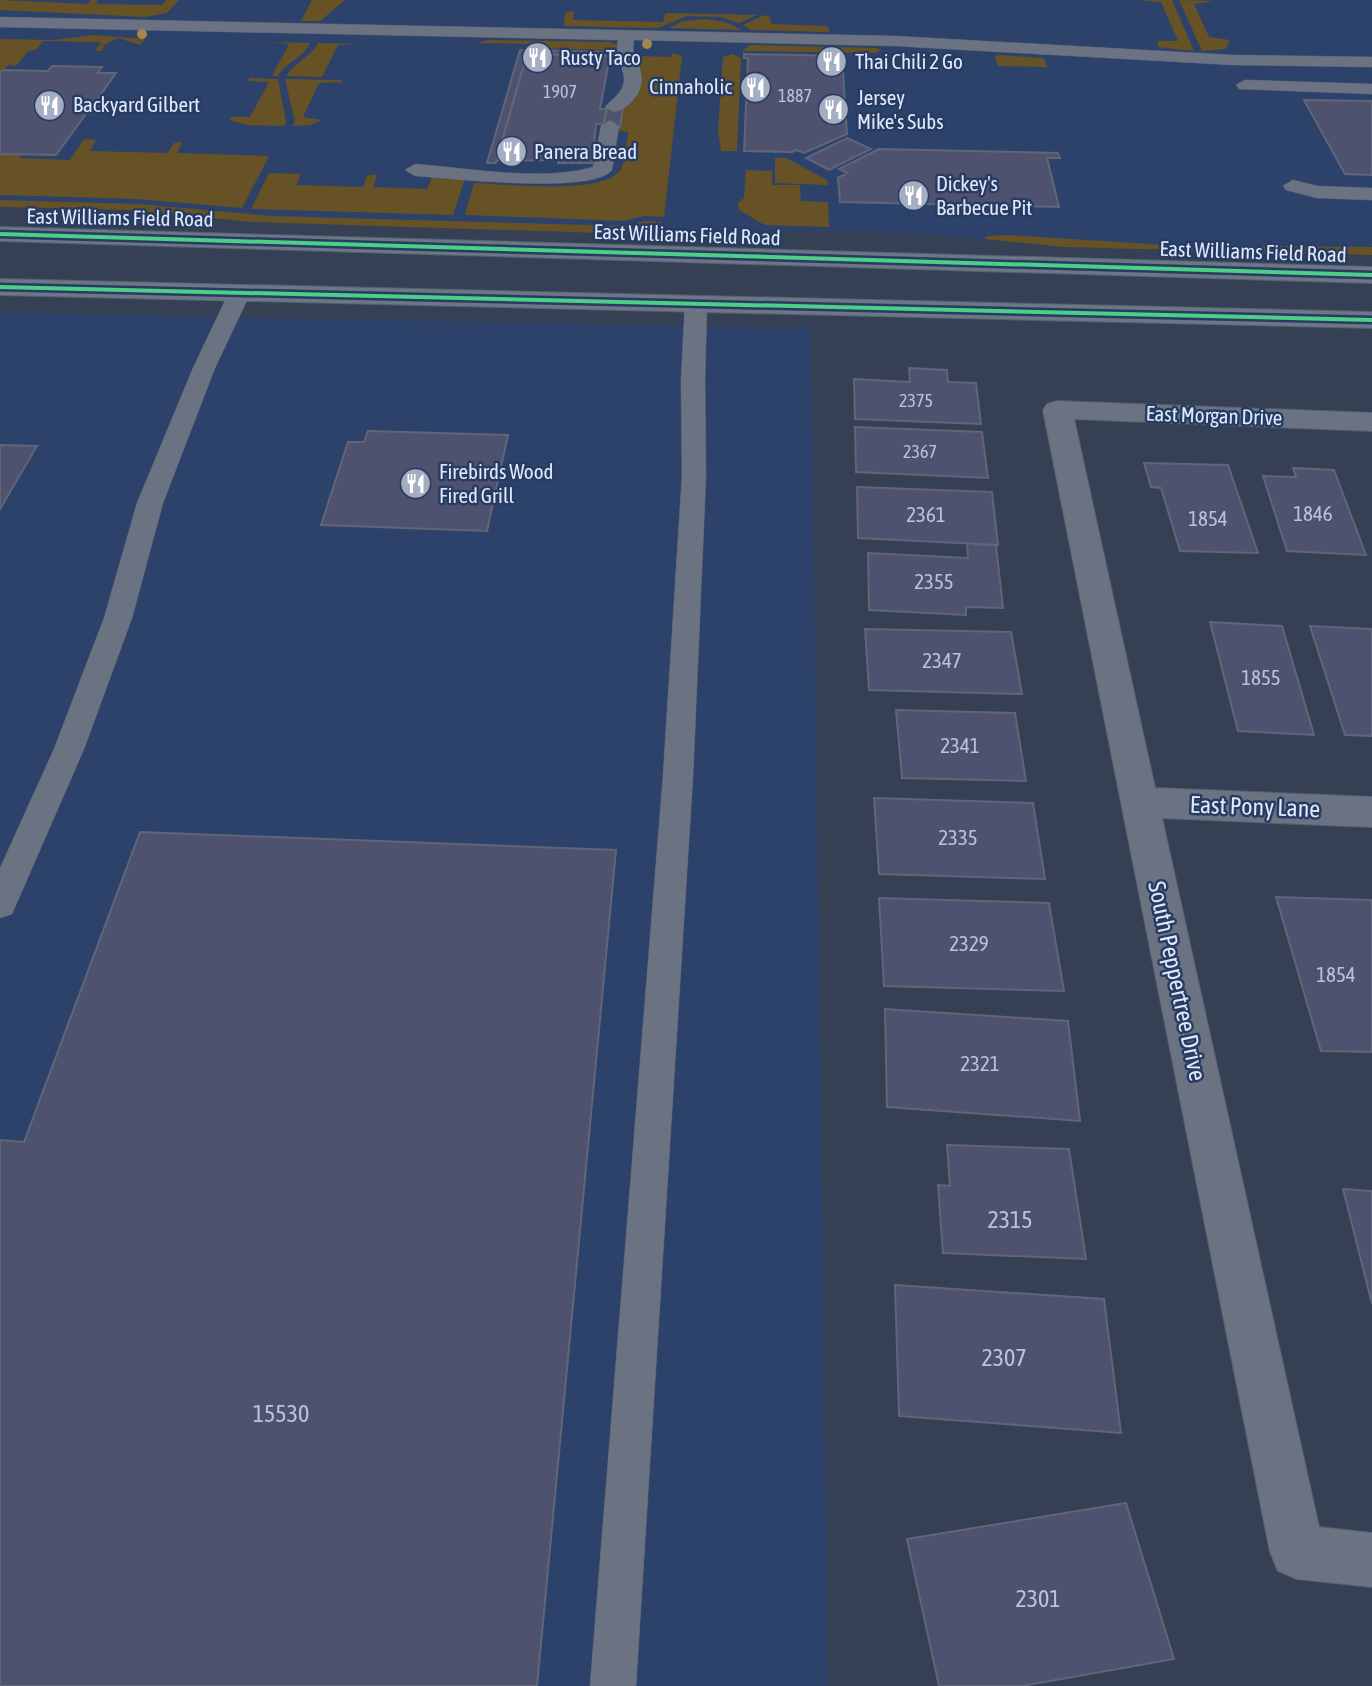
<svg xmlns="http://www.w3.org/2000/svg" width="1372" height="1686" font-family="'Asap Condensed',sans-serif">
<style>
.built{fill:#2d426b}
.green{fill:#675225}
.building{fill:#4f526f;stroke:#606578;stroke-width:2}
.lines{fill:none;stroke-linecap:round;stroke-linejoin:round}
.lane-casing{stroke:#555f70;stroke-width:1}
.street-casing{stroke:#555f70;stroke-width:2}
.secondary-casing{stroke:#555f70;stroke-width:2}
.lane{fill:#6b7382;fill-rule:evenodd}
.street{fill:#6b7382;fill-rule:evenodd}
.secondary{fill:#6d7685;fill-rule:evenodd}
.cycleway-casing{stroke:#283c62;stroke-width:5}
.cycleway{fill:#4dcf88;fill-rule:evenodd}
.tree{fill:#a2884e}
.labels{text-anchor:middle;stroke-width:5;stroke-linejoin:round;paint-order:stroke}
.far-number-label{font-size:18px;fill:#bbc3da}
.far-poi-label{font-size:21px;fill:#dfe9fd;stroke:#283c62;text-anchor:start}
.far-street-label{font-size:21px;fill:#dfe9fd;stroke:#283c62}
.number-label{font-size:21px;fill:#bbc3da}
.street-label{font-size:24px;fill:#dfe9fd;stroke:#283c62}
.near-number-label{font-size:24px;fill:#bbc3da}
</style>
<rect width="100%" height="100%" fill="#354055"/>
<path class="built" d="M0,0H1372V255L1064,247L927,234L771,230L632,234L251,222L131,210L0,207Z
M0,313L811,328L828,1686H0Z"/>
<path class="green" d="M0,0L88,4L91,0H98L96,4L162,5L166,0H179L167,13L145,17L0,10Z
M312,0H345L320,21H301Z
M1139,0H1172L1194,51L1158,47V41H1178L1161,2Z
M1179,0L1214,1L1194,4L1209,37L1230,40L1226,49L1202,51Z
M570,11L574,12L573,20L663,22L665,14L669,13L757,15L739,23L721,17L687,16L658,28L564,26L565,13Z
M764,15L770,17L771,24L827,26L830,32L751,30L743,25Z
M706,19L728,23L742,30L669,28L683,21Z
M93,35L145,39L140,45L118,38L102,46L105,47L101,50L104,51H95L101,42L43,41L36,50L28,51L16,66L8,65L0,73V39L54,40Z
M488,40L610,42L618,45L617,49L610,50L532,48L533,44L477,43Z
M271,42L310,43C303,58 286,62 278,76H272L289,44Z
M318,43L356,44L338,45L322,77L287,76C294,62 310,58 318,43Z
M750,45L876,48L881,50L877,53L742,51Z
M672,53L682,56L664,217L644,216L624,221L465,215L474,183C503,184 606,196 621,169C626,159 626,143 628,132L619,131L623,109L634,100L640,83L641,72L633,56L671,57Z
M733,54L741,58L737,151H721L718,130L723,57Z
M999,55L1043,58L1048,67L998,66L995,57Z
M249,78L278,79L286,122L284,126L246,125L230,120V117H250L269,82L249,81Z
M285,79L341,80L343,82L319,83L303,117L322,120L310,125L292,126L295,122Z
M84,139L96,140L90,151L167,153L174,143L179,142L182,143L177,153L269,156L242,208L137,199L0,195V154H22L19,158L70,160Z
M775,158H786L827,180L828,185L775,183Z
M746,170L772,171V185H800L801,201L828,202L829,227L765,225L739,210L738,203L744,198Z
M269,173L301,174L296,185L363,187L367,176L374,174L377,176L373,187L427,189L432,177L465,178L453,215L251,209Z
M0,200L137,204L272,216L627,226L644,221L662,222L649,231L632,234L251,222L131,210L0,207Z
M1007,235L1165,245L1372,247V255L1064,247L984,239L987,236Z"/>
<path class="building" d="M520,50L614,52V56L527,54L496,163H487Z
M527,54L610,56L600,109H607L604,124H596L592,163H558V160L496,161Z
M744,54L842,56L847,134L804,153L797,150L792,152L744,151L748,58H744Z
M52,66L102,67L98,73H116L99,97H105L93,113L86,114L56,155L0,154V73L3,70L48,71Z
M1304,100L1372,101V175L1345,174Z
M607,107H623L620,127L603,126Z
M847,138L871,149L829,170L806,158Z
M879,149L1058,153L1060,158H1047L1059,207L840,202L838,178L847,173L839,169Z
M909,368L947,370L948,382L976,383L981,424L855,419L854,379L910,382Z
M855,427L982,432L988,478L856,472Z
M368,431L508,435L487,531L321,525L348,442H364Z
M0,445L37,446L0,509Z
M1144,463L1228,465L1258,553L1180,551L1161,488L1151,487Z
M1293,468L1334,470L1366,555L1287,551L1263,476L1296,477Z
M857,487L992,492L998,545L858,538Z
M967,544L996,545L1003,608L966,607V615L869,610L868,553L968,558Z
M1210,622L1282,626L1314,735L1238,731Z
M1310,626L1372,629V736L1345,735Z
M865,629L1011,632L1022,694L869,690Z
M896,710L1015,713L1026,781L902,778Z
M874,798L1033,803L1045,879L879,874Z
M140,832L616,850L537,1686H0V1140L24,1142Z
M1276,897L1372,900V1052L1321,1051Z
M879,898L1049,903L1064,991L884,986Z
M885,1009L1068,1021L1080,1121L887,1107Z
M947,1145L1069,1149L1086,1259L943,1253L938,1185L950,1186Z
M1343,1189L1372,1191V1304Z
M895,1285L1104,1299L1121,1433L899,1416Z
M1126,1503L1174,1659L1022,1686H939L907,1539Z"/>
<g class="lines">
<defs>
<path id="lane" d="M0,17L895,36L1233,55L1372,57V67L1233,65L895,46L634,40C631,58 638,58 641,73C645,90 630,109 614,112L605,107C610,101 617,97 621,90C631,73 613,62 618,40L0,27Z
M1245,80L1372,84V94L1239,89L1236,85Z
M610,120L619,126L612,170C592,195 449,178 415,176L405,170L415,164C469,168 541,182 593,167L601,126Z
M1293,180L1317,186L1372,188V200L1317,198L1286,190L1283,186Z
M240,286L248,287L251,292L215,368L163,503L132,618L84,749L12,914L0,918V868L54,749L104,618L137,503L193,368L229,292L232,287Z
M696,297L704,298L707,303L705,380L706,476L693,776L636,1686H590L663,776L682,476L681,380L685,303L688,298Z"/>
<path id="street" d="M1057,401L1372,413V431L1074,419L1155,788L1372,797V827L1162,818L1319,1527L1372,1533V1587L1297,1579L1278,1571L1270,1552L1043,410L1047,404Z"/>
<path id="secondary" d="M0,227L1372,267V283L0,241Z
M0,279L1372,312V328L0,295Z"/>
</defs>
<use href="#lane" class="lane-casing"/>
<use href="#street" class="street-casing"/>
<use href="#secondary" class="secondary-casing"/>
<use href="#lane" class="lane"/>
<use href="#street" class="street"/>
<use href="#secondary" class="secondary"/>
<defs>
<path id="cycleway" d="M0,232L1372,273V277L0,236Z
M0,285L1372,318V322L0,289Z"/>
</defs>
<use href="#cycleway" class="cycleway-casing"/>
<use href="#cycleway" class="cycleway"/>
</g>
<g class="tree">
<circle cx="142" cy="34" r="5"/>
<circle cx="647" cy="44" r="5"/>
</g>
<defs>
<symbol id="restaurant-disc" viewBox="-11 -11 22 22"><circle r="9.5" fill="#a4aec2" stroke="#283c62"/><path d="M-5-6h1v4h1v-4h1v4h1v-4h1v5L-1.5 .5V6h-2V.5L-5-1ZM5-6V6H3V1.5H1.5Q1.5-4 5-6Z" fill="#fff"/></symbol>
</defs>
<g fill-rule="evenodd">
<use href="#restaurant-disc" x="520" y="40" width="35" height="35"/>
<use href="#restaurant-disc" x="814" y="44" width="35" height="35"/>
<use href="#restaurant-disc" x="738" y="70" width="35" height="35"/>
<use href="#restaurant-disc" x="32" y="88" width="35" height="35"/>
<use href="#restaurant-disc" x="816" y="92" width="35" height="35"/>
<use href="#restaurant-disc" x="494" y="134" width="35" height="35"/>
<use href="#restaurant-disc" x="896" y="178" width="35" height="35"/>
<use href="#restaurant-disc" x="398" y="466" width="35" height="35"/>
</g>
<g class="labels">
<g class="far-number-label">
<text x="560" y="98">1907</text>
<text x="795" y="102">1887</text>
<text x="916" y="407">2375</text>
<text x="920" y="458">2367</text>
</g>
<g class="far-poi-label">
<text x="560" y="65">Rusty Taco</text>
<text x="855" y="69">Thai Chili 2 Go</text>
<text x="732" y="94" text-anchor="end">Cinnaholic</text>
<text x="857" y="105">Jersey<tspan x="857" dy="24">Mike's Subs</tspan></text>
<text x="73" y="112">Backyard Gilbert</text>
<text x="534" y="159">Panera Bread</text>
<text x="936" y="191">Dickey's<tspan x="936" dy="24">Barbecue Pit</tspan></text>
<text x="439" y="479">Firebirds Wood<tspan x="439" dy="24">Fired Grill</tspan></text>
</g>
<g class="far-street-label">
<text transform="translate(120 218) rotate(1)" y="7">East Williams Field Road</text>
<text transform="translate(687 235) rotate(2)" y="7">East Williams Field Road</text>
<text transform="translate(1253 252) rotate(2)" y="7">East Williams Field Road</text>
<text transform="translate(1214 416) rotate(2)" y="7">East Morgan Drive</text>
</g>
<g class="number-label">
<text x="1313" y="521">1846</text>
<text x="926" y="522">2361</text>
<text x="1208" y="526">1854</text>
<text x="934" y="589">2355</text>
<text x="942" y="668">2347</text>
<text x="1261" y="685">1855</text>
<text x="960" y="753">2341</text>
<text x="958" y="845">2335</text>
<text x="969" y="951">2329</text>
<text x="1336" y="982">1854</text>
<text x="980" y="1071">2321</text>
</g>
<g class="street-label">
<text transform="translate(1255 807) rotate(2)" y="8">East Pony Lane</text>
<text transform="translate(1177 981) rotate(78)" y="8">South Peppertree Drive</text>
</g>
<g class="near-number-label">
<text x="1010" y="1228">2315</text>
<text x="1004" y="1366">2307</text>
<text x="281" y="1422">15530</text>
<text x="1038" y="1607">2301</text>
</g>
</g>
</svg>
